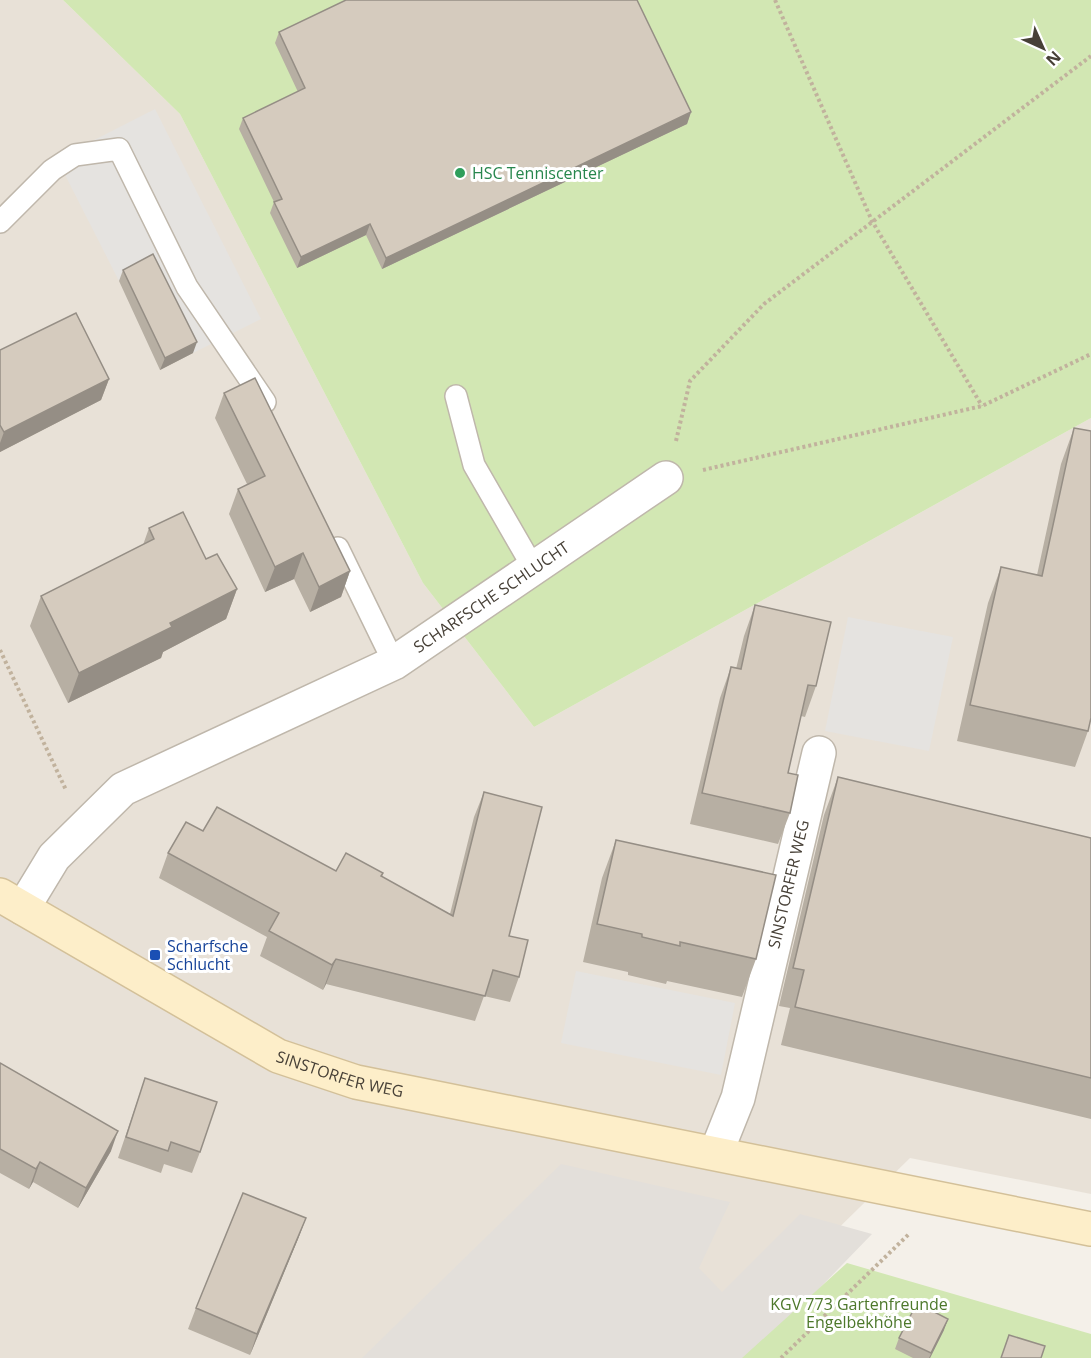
<svg xmlns="http://www.w3.org/2000/svg" width="1091" height="1358" font-family="'Open Sans',sans-serif">
<style>
.residential{fill:#e8e1d7}
.industrial{fill:#e3dfda}
.green{fill:#d2e7b3}
.parking{fill:#e5e3e0}
.lines{fill:none;stroke-linecap:round;stroke-linejoin:round}
.lane-casing{stroke:#bfb7ab;stroke-width:24}
.street-casing{stroke:#bfb7ab;stroke-width:36}
.secondary-casing{stroke:#d3c099;stroke-width:36}
.path{stroke:#c1b29d;stroke-width:4;stroke-dasharray:3 3;stroke-linecap:butt}
.lane{stroke:#fff;stroke-width:21}
.street{stroke:#fff;stroke-width:33}
.secondary{stroke:#fdeec9;stroke-width:33}
.wall{fill:#b7afa3}
.shaded-wall{fill:#958e85}
.building{fill:#d5cbbe;stroke:#958e85;stroke-width:1.5}
.leisure-dot{fill:#2e9e5b;stroke:#fff;stroke-width:2}
.transit-dot{fill:#1a4fb4;stroke:#fff;stroke-width:2}
.labels{text-anchor:middle;stroke-width:6;stroke-linejoin:round;paint-order:stroke}
.leisure-label{font-size:16px;fill:#27864d;stroke:#fff;text-anchor:start}
.street-label{font-size:16px;fill:#474037;stroke:#fff}
.transit-label{font-size:16px;fill:#164399;stroke:#fff;text-anchor:start}
.park-label{font-size:16px;fill:#4d782b;stroke:#fff}
</style>
<rect width="100%" height="100%" fill="#f4f0e9"/>
<path class="residential" d="M0,0H63L180,114L423,583L534,727L1091,418V1194L910,1158L706,1358H0Z"/>
<path class="industrial" d="M561,1164L730,1202L699,1268L722,1292L800,1214L872,1234L752,1358H362Z"/>
<path class="green" d="M63,0H1091V418L534,727L423,583L180,114Z
M847,1263L1091,1334V1358H742Z"/>
<path class="parking" d="M155,109L261,319L193,353L119,281L57,159Z
M848,617L953,637L929,751L825,731Z
M576,971L735,1003L721,1075L561,1043Z"/>
<g class="lines">
<defs>
<path id="lane" d="M0,222L52,170L75,155L119,149L187,287L265,402
M456,396L474,465L534,569
M338,548L394,663"/>
<g id="street">
<path id="s1" d="M23,908L54,857L123,789L394,663L666,478"/>
<path id="s2" d="M716,1153L738,1098L819,753"/>
</g>
<g id="secondary">
<path id="s3" d="M0,895L278,1056L356,1082L1091,1229"/>
</g>
</defs>
<use href="#lane" class="lane-casing"/>
<use href="#street" class="street-casing"/>
<use href="#secondary" class="secondary-casing"/>
<path class="path" d="M775,0L872,221L982,406
M676,441L690,381L764,304L1091,56
M703,470L982,406L1091,354
M0,650L66,790
M781,1358L910,1233"/>
<use href="#lane" class="lane"/>
<use href="#street" class="street"/>
<use href="#secondary" class="secondary"/>
</g>
<path class="wall" d="M279,32L691,112L687,124L382,269L366,235L297,268L270,213L274,202L239,129L243,118L298,92L275,43Z
M123,270L193,353L160,370L119,281Z
M0,350L109,379L101,400L0,452Z
M224,393L350,571L341,597L310,612L294,579L265,592L229,514L238,489L247,484L215,418Z
M1074,428L1088,731L1075,767L957,741L988,603L1001,567L1037,575L1061,464Z
M149,528L206,559L237,589L226,619L163,652L161,658L68,703L30,626L41,596L143,545Z
M755,605L816,686L805,717L801,716L788,773L790,813L778,844L690,824L720,698L731,667L736,669L744,636Z
M838,777L1091,838V1119L781,1045L790,1008L779,1006L824,815Z
M484,792L509,936L519,977L510,1002L484,996L475,1021L326,984L323,990L260,956L267,937L159,878L168,853L203,831L336,871L383,873L382,877L450,914L474,817Z
M616,840L756,959L742,997L667,981L666,984L628,975V972L583,962L602,878Z
M0,1063L111,1151L78,1208L33,1182L29,1189L0,1173Z
M145,1078L200,1152L192,1173L164,1164L161,1173L118,1158Z
M306,1218L298,1239L250,1355L188,1329L196,1308Z
M944,1330L930,1358H913L895,1349L899,1338Z"/>
<path class="shaded-wall" d="M691,112L687,124L382,269L386,258Z
M370,224L366,235L297,268L301,257Z
M197,342L193,353L160,370L165,358Z
M109,379L101,400L0,452V443L4,432Z
M303,553L294,579L265,592L275,567Z
M350,571L341,597L310,612L319,587Z
M237,589L226,619L163,652L161,658L68,703L79,673L170,623Z
M336,959L326,984L323,990L332,965Z
M118,1131L111,1151L78,1208L86,1188Z
M40,1162L33,1182L29,1189L36,1169Z
M306,1218L298,1239L250,1355L257,1334Z
M948,1319L944,1330L930,1358H929Z"/>
<path class="building" d="M346,0H637L691,112L386,258L370,224L301,257L274,202L282,199L243,118L305,88L279,32Z
M153,254L197,342L165,358L123,270Z
M76,313L109,379L4,432L0,425V350Z
M255,378L350,571L319,587L303,553L275,567L238,489L265,476L224,393Z
M1074,428L1091,431V718L1088,731L970,705L1001,567L1042,576Z
M183,512L206,559L217,554L237,589L170,623L172,627L79,673L41,596L154,539L149,528Z
M755,605L831,622L816,686L808,685L788,773L798,775L790,813L702,793L731,667L741,669Z
M838,777L1091,838V1078L795,1007L804,970L793,968Z
M484,792L542,807L509,936L528,940L519,977L493,970L485,996L336,959L332,965L269,931L279,913L168,853L186,822L203,831L217,807L336,871L346,853L383,873L381,876L453,916Z
M616,840L776,875L756,959L680,942V946L642,937V934L597,924Z
M0,1063L118,1131L86,1188L40,1162L36,1169L0,1149Z
M145,1078L217,1102L200,1152L171,1142L168,1151L126,1137Z
M243,1193L306,1218L257,1334L196,1308Z
M917,1303L948,1319L931,1353L899,1338Z
M1009,1335L1045,1346L1041,1358H1001Z"/>
<circle class="leisure-dot" cx="460" cy="173" r="6"/>
<rect class="transit-dot" x="149" y="949" width="12" height="12" rx="3"/>
<g class="labels">
<g class="leisure-label">
<text x="472" y="179">HSC Tenniscenter</text>
</g>
<g class="street-label">
<text dy="6" stroke="none"><textPath href="#s1" startOffset="573">SCHARFSCHE SCHLUCHT</textPath></text>
<text dy="6" stroke="none"><textPath href="#s2" startOffset="279">SINSTORFER WEG</textPath></text>
<text dy="6" stroke="none"><textPath href="#s3" startOffset="386">SINSTORFER WEG</textPath></text>
</g>
<g class="transit-label">
<text x="167" y="952">Scharfsche<tspan x="167" dy="18">Schlucht</tspan></text>
</g>
<g class="park-label">
<text x="859" y="1310">KGV 773 Gartenfreunde<tspan x="859" dy="18">Engelbekhöhe</tspan></text>
</g>
</g>
<g transform="translate(1043 48) rotate(135)" stroke="#ffffff" stroke-width="4.5" paint-order="stroke">
<path d="M0-4.5L10 22L0 15L-10 22Z" fill="#474037"/>
<text y="-9" font-size="16" font-weight="bold" text-anchor="middle" fill="#474037">N</text>
</g>
</svg>
